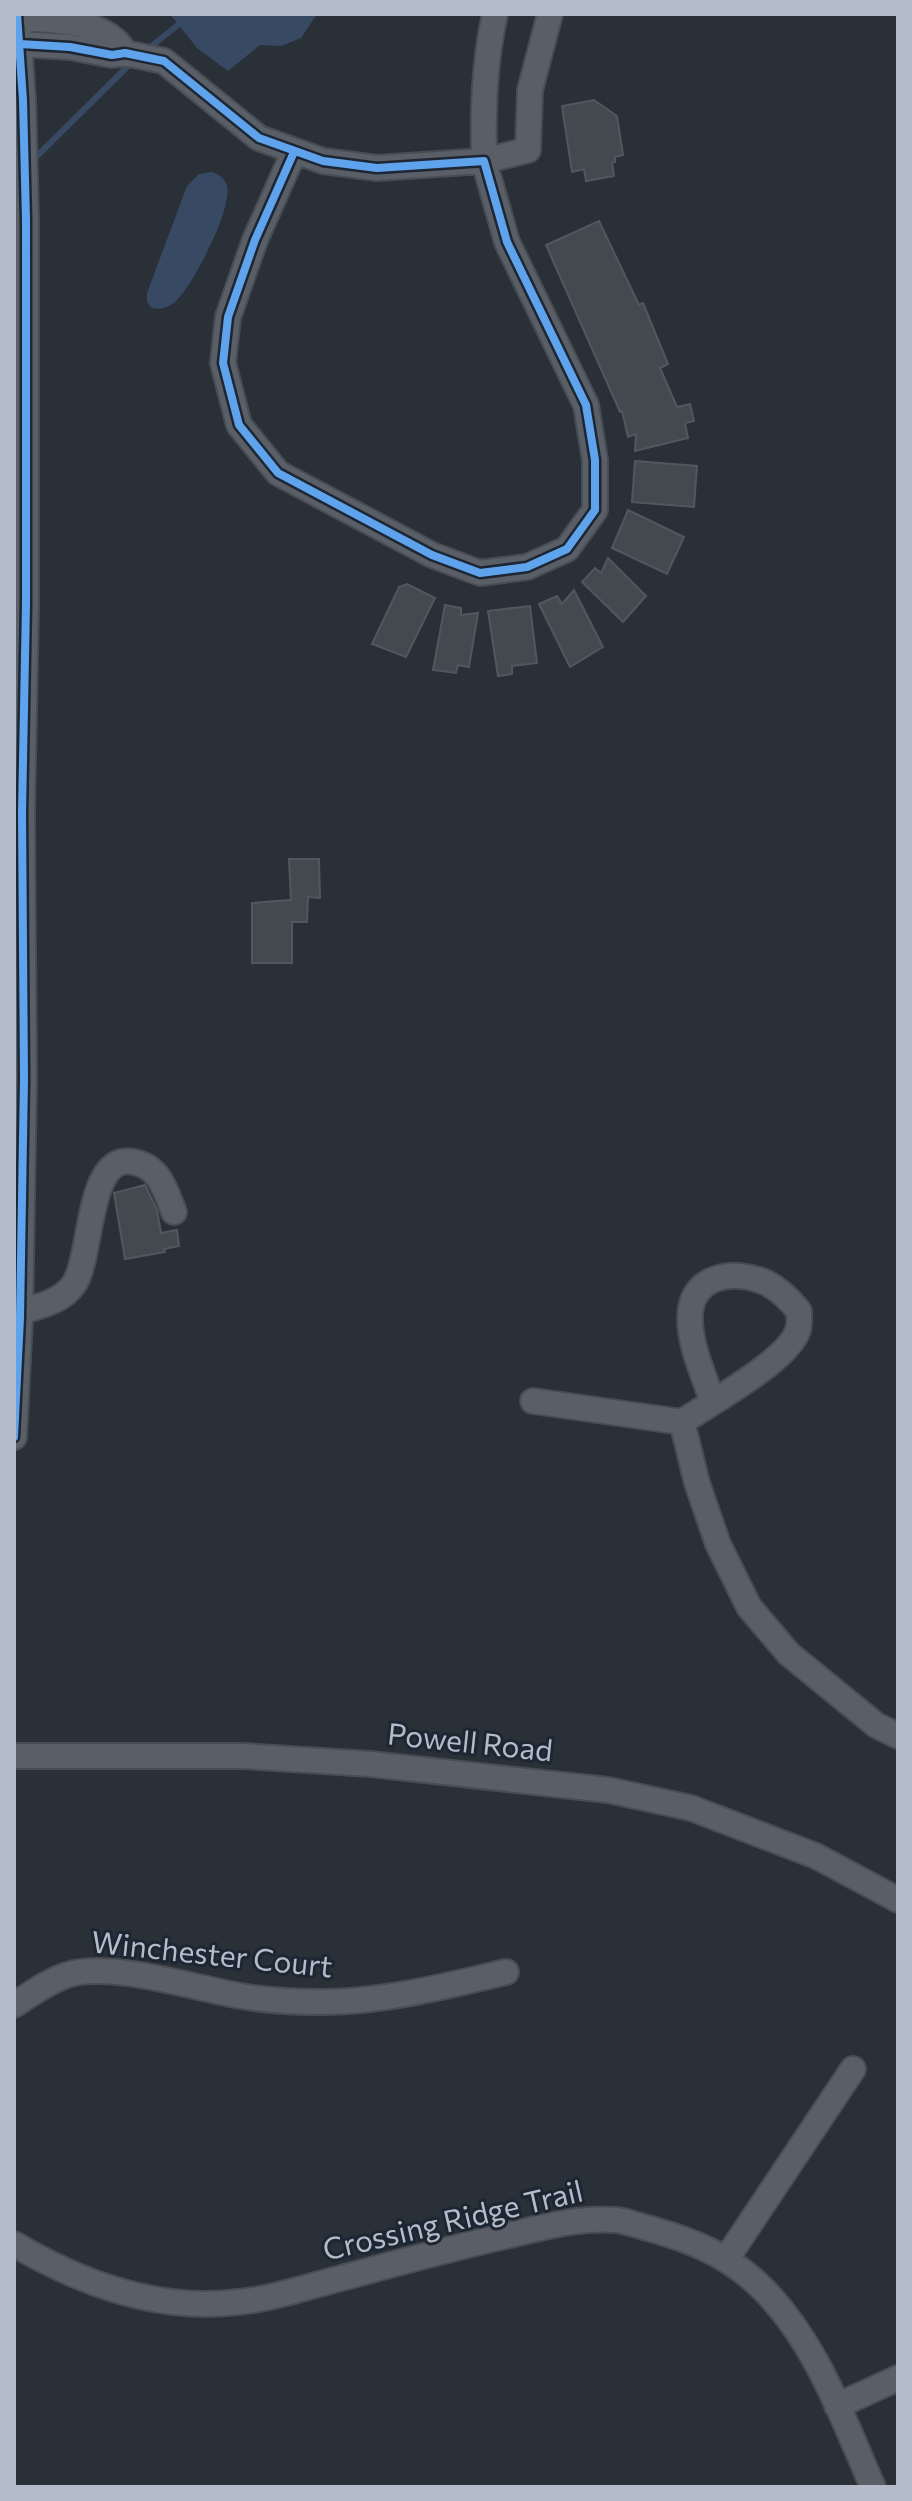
<svg xmlns="http://www.w3.org/2000/svg" width="912" height="2501" font-family="Commissioner,sans-serif">
<style>
.water{fill:#384963}
.lines{fill:none;stroke-linecap:round;stroke-linejoin:round}
.stream{stroke:#384963;stroke-width:6}
.building{fill:#444950;stroke:#52575f;stroke-width:2}
.minor-casing{stroke:#484c53;stroke-width:28}
.minor{stroke:#5a5e66;stroke-width:24}
.cycleway-casing{stroke:#1d2633;stroke-width:13}
.cycleway{stroke:#60a3ed;stroke-width:8}
.labels{text-anchor:middle;stroke-width:6;stroke-linejoin:round;paint-order:stroke}
.street-label{font-size:30px;fill:#b4bcc9;stroke:#1d2633}
</style>
<rect width="100%" height="100%" fill="#2a3038"/>
<path class="water" d="M170,14H317L301,38L281,46L260,45L228,71L197,48Z
M212,172C217,174 224,177 226,183C236,204 192,287 175,302C168,308 160,310 152,308L147,302V293L187,186L199,174Z"/>
<g class="lines">
<path class="stream" d="M148,49L183,21
M33,160L133,61"/>
</g>
<path class="building" d="M594,100L617,116L623,155L615,157V162L612,163L614,176L586,181L584,169L572,172L562,106Z
M599,221L639,305L643,303L668,364L660,368L677,407L690,404L694,421L685,423L688,438L635,451L636,434L628,437L622,411L620,412L546,245Z
M635,461L697,466L694,507L632,502Z
M628,510L684,537L667,574L612,548Z
M608,558L646,596L623,622L582,582L595,568L601,573Z
M407,584L435,598L406,657L372,644L399,587Z
M574,590L603,647L570,667L539,604L557,596L562,604Z
M445,605L461,608V615L478,613L469,667L458,665L456,673L433,670Z
M530,606L537,663L512,666V674L498,676L488,611Z
M289,859H319L320,898L308,897L307,922H292V963H252V903L291,900Z
M145,1185L157,1210L161,1233L177,1230L179,1246L164,1249L165,1252L125,1259L114,1193Z"/>
<g class="lines">
<defs>
<path id="minor" d="M495,14C484,63 483,111 484,161L528,150L530,90L550,14
M17,18C52,21 106,18 125,53
M20,44L70,47L112,55L125,53L164,61L259,138L323,161L377,168L484,161L507,242L586,405L595,460V510L567,549L527,567L480,573L432,555L278,473L239,425L223,363L228,317L255,240L294,152
M20,1312C39,1306 62,1302 74,1284C93,1257 86,1151 134,1162C160,1167 165,1190 174,1212
M533,1401L682,1422
M682,1422C710,1403 789,1360 798,1330C800,1324 799,1317 799,1311C790,1300 780,1290 767,1283C734,1268 689,1275 690,1319C690,1346 704,1376 713,1402
M682,1422L697,1483L718,1544L749,1607L789,1654L876,1725L898,1736
M14,1437L20,1318L24,1079L22,813L26,604V220L23,100L17,14
M14,1756H243L370,1764L608,1790L691,1808L816,1856L898,1900
M14,2005C31,1994 47,1982 67,1975C111,1961 194,1988 241,1996C269,2001 298,2002 326,2002C388,2001 446,1986 506,1972
M14,2244C82,2284 158,2312 238,2302C272,2299 306,2287 338,2279C397,2263 455,2247 514,2234C548,2226 581,2217 616,2220C627,2221 639,2226 651,2229C694,2241 729,2256 761,2287C816,2341 843,2419 873,2487
M727,2258L853,2069
M837,2406L898,2378"/>
</defs>
<use href="#minor" class="minor-casing"/>
<use href="#minor" class="minor"/>
<defs>
<path id="cycleway" d="M20,44L70,47L112,55L125,53L164,61L259,138L323,161L377,168L484,161L507,242L586,405L595,460V510L567,549L527,567L480,573L432,555L278,473L239,425L223,363L228,317L255,240L294,152
M14,1437L20,1318L24,1079L22,813L26,604V220L23,100L17,14"/>
</defs>
<use href="#cycleway" class="cycleway-casing"/>
<use href="#cycleway" class="cycleway"/>
</g>
<g class="labels">
<g class="street-label">
<text transform="translate(470 1743) rotate(6)" y="10">Powell Road</text>
<text transform="translate(212 1955) rotate(6)" y="10">Winchester Court</text>
<text transform="translate(453 2221) rotate(-13)" y="10">Crossing Ridge Trail</text>
</g>
</g>
<rect width="912" height="2501" fill="none" stroke="#b4bcc9" stroke-width="32"/>
</svg>
